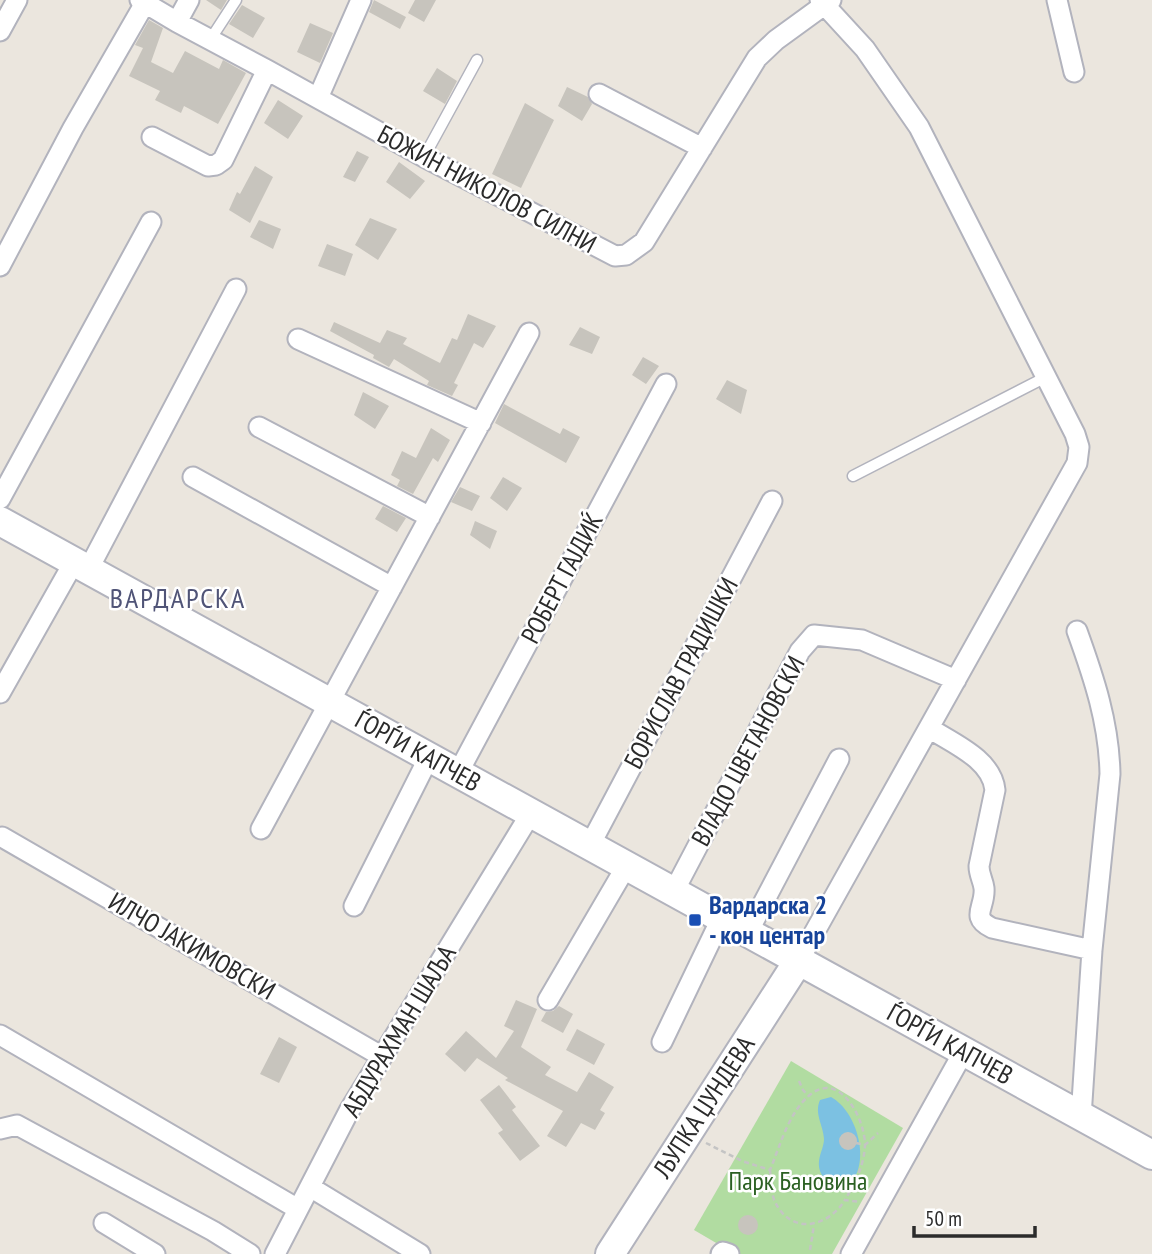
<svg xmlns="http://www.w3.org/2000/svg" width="1152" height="1254" font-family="'PT Sans Narrow',sans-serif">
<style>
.green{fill:#b1dca1}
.water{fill:#7cc1e2}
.building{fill:#c7c4bd}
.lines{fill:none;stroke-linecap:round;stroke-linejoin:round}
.lane-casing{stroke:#b2b3bd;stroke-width:13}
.street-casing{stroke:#b2b3bd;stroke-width:23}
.secondary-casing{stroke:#b2b3bd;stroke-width:32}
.path{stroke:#c4c4c4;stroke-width:2.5;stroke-dasharray:5 3.5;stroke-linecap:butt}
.lane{stroke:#fff;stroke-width:10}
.street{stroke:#fff;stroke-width:19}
.secondary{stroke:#fff;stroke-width:28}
.transit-dot{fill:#1a4fb4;stroke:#fff;stroke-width:2.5}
.labels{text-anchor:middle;stroke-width:5;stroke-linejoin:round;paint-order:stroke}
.street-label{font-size:26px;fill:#2b2b2b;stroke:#fff}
.transit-label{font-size:26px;font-weight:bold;fill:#164399;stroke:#fff;text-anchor:start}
.park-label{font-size:26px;fill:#2b6022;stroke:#fff}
.neighbourhood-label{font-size:28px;letter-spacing:2px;fill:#505477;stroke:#fff}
</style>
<rect width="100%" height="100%" fill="#ebe6de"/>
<path class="green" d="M791,1061L903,1128L832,1254H735L694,1230Z"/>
<path class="water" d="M831,1097C857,1111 872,1163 849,1185C834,1188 817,1179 819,1161C820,1153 824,1146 824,1139C823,1124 814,1114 820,1100Z"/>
<path class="building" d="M206,0H227L221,10Z
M374,0L406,17L400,29L369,12Z
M415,0H436L424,22L408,13Z
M242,5L265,18L253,38L229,24Z
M149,20L163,28L151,62L173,73L185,51L219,69L223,60L246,73L218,124L184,106L181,113L155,100L160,91L129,76L143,48L135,45Z
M310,23L333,33L320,63L297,52Z
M437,68L457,81L445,104L423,91Z
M567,87L588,97L592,104L582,121L558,106Z
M278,100L303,116L288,139L264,123Z
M525,103L554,120L521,188L492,174Z
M357,151L369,157L355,182L343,177Z
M399,162L425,181L410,199L386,182Z
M255,166L273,177L250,223L229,210L237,192L240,194Z
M370,218L397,229L378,260L355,245Z
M259,220L281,229L273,249L250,237Z
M327,244L353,254L345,276L318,266Z
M468,314L496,326L483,348L474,343L454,383L458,385L452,396L427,385L429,381L394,359L389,367L373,358L374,355L330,331L334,322L380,343L387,330L407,338L403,344L440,363L452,338L457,340Z
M580,327L600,337L592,354L569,345Z
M643,357L659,366L646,384L632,375Z
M727,380L747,390L741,414L716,399Z
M363,392L389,406L375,429L354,415Z
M504,404L560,434L563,428L580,437L566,463L495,423Z
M431,428L450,440L438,462L433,458L413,494L397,486L400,480L391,475L402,451L416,458Z
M503,477L522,488L507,511L490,498Z
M460,487L480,496L472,511L451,502Z
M383,506L406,518L397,532L375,519Z
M475,521L497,531L490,549L470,535Z
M516,1000L537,1009L521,1047L551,1067L545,1075L577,1092L589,1072L614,1087L600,1110L605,1113L595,1130L581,1123L566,1147L547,1136L563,1111L505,1080L508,1078L477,1058L465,1072L445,1054L466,1031L496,1058L514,1031L504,1026Z
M559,1006L573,1014L563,1033L541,1021L546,1012L553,1011Z
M577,1029L605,1044L594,1065L566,1050Z
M279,1037L297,1047L279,1083L260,1074Z
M499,1085L516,1107L512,1110L540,1146L520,1161L498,1133L503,1130L480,1100Z
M839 1141a9 9 0 1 1 18 0a9 9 0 1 1-18 0Z
M738 1225a10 10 0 1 1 20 0a10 10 0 1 1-20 0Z"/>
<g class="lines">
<defs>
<path id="lane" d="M210,40L236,0
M424,157L477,60
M853,476L1046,377"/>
<path id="street" d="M140,0L177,22L267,70L424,157L615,256L626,255L644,242L757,58L776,40L831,0
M1057,0L1074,72
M177,22L189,0
M0,31L17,0
M599,94L702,148
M318,98L361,0
M152,137L208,166L216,165L223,160L267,70
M0,266L73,128L145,3
M298,339L481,423
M259,427L430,517
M193,477L392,587
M0,499L151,222
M88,570L236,289
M1077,631C1094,678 1109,723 1110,774L1092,950L1081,1117
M0,693L74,562
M929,728C952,743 992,759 995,790L979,866C979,875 983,880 984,888C986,907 969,917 992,928L1092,950
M458,773L666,384
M261,829L529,333
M2,837L381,1056
M590,845L772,501
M674,891L800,651L814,635L862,640L956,680
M354,906L429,757
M748,932L839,759
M799,960L1077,463L1079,447L1075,434L919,127L865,49L820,0
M548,1000L627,865
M0,1035L298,1209
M662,1042L722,917
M0,1129L17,1125L213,1231L250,1254
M310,1187L420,1254
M104,1223L155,1254
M275,1254L349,1111L531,813
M721,1254L723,1252L729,1254
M851,1254L964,1051"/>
<path id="secondary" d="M0,521L1152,1155
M610,1254L799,960"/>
</defs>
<use href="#lane" class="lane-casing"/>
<use href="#street" class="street-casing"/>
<use href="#secondary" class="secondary-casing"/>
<path class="path" d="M799,1081L803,1090L808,1096
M706,1143L742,1161L770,1170C780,1146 789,1111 811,1094C841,1071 865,1120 865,1145C864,1166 855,1183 845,1200L860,1202
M856,1143L865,1145L878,1133
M770,1170C771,1180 771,1193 775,1202C792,1236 828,1227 845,1200
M810,1250L814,1225"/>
<use href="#lane" class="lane"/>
<use href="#street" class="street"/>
<use href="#secondary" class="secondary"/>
</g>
<rect class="transit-dot" x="688" y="913" width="14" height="14" rx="3.5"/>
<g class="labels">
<g class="street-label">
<text transform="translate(487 189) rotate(28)" y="9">БОЖИН НИКОЛОВ СИЛНИ</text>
<text transform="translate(562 578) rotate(-62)" y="9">РОБЕРТ ГАЈДИЌ</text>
<text transform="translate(681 673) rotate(-62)" y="9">БОРИСЛАВ ГРАДИШКИ</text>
<text transform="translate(418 751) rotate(29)" y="9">ЃОРЃИ КАПЧЕВ</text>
<text transform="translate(748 751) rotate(-62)" y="9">ВЛАДО ЦВЕТАНОВСКИ</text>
<text transform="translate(192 946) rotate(30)" y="9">ИЛЧО ЈАКИМОВСКИ</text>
<text transform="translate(399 1031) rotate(-59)" y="9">АБДУРАХМАН ШАЉА</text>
<text transform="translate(950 1044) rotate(29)" y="9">ЃОРЃИ КАПЧЕВ</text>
<text transform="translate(704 1107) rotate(-57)" y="9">ЉУПКА ЏУНДЕВА</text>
</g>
<g class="transit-label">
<text x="709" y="914">Вардарска 2<tspan x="709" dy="30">- кон центар</tspan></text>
</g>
<g class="park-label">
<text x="798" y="1190">Парк Бановина</text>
</g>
<g class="neighbourhood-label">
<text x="178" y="608">ВАРДАРСКА</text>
</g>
</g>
<path d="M914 1226v10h121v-10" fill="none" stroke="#2b2b2b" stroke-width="3.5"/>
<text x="925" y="1226" font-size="21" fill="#2b2b2b" stroke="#ffffff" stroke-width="5" paint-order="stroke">50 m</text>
</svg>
